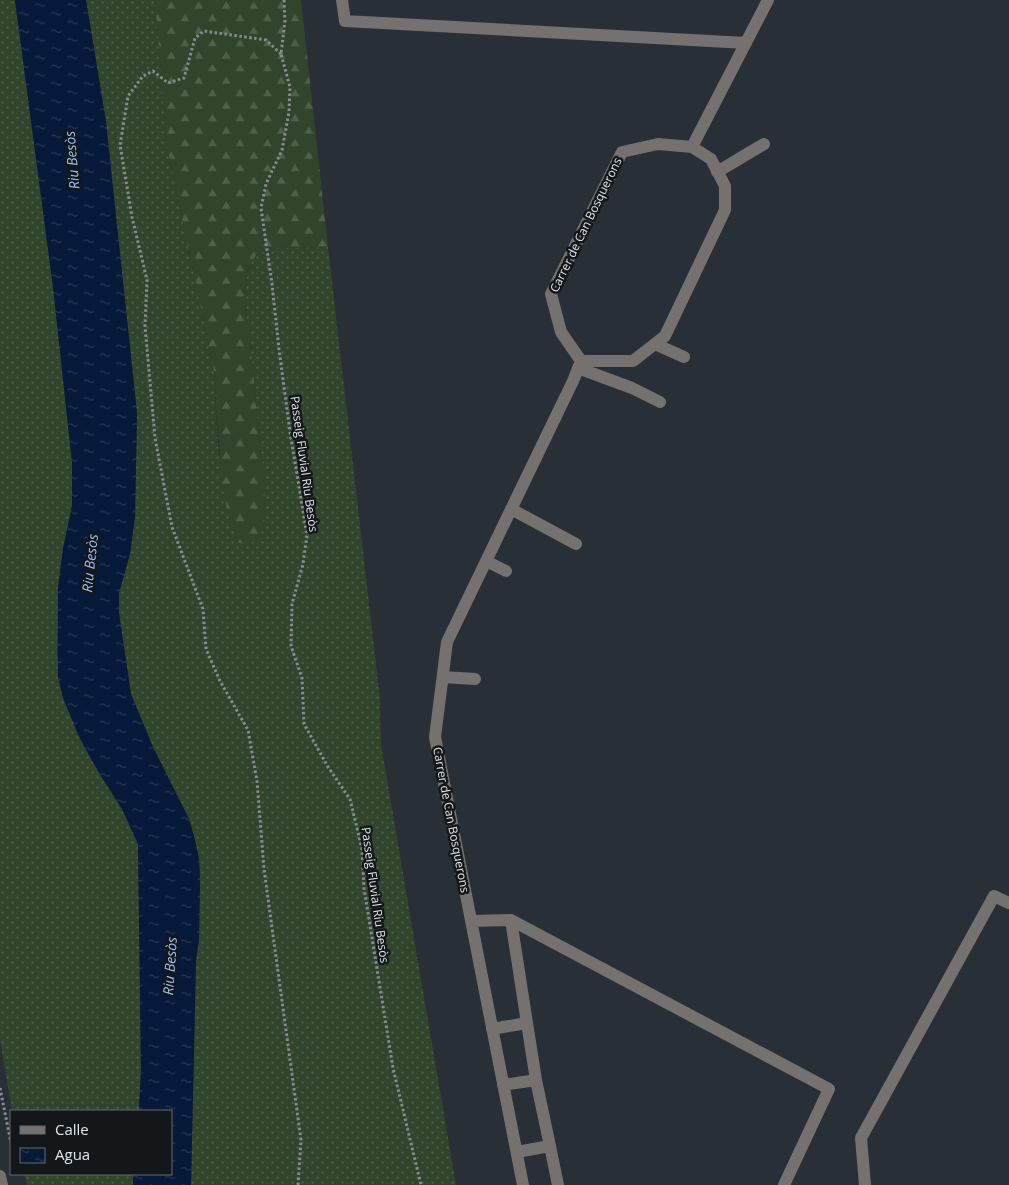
<svg xmlns="http://www.w3.org/2000/svg" width="1009" height="1185" font-family="'Open Sans',sans-serif">
<style>
.grass{fill:url(#grass-dots)}
.forest{fill:url(#forest-firs)}
.water{fill:url(#water-ripples)}
.lines{fill:none;stroke-linecap:round;stroke-linejoin:round}
.path{stroke:#868c92;stroke-width:3;stroke-dasharray:2.5 2.5;stroke-linecap:butt}
.minor{stroke:#75716e;stroke-width:12}
.labels{text-anchor:middle;stroke-width:5;stroke-linejoin:round;paint-order:stroke}
.street-label{font-size:12px;fill:#e1e6ea;stroke:#14171a}
.water-label{font-size:14px;font-style:italic;fill:#9ac0fd;stroke:#14171a}
</style>
<defs>
<pattern id="grass-dots" width="8" height="8" patternUnits="userSpaceOnUse" patternTransform="scale(1.25)"><rect width="8" height="8" fill="#30452c"/><path d="M2 2h.1M6 6h.1" fill="none" stroke="#4e604b" stroke-width="1.8" stroke-linecap="round"/></pattern>
<pattern id="forest-firs" width="22" height="20" patternUnits="userSpaceOnUse" patternTransform="scale(1.25)"><rect width="22" height="20" fill="#30452c"/><path d="M5 1l3.5 6h-7zM16 11l3.5 6h-7z" fill="#4e604b"/></pattern>
<pattern id="water-ripples" width="26" height="14" patternUnits="userSpaceOnUse" patternTransform="scale(1.25)"><rect width="26" height="14" fill="#061938"/><path d="M2 4q2-2 4 0t4 0M15 11q2-2 4 0t4 0" fill="none" stroke="#2a3a55"/></pattern>
</defs>
<rect width="100%" height="100%" fill="#282f36"/>
<path class="grass" d="M0,0H15L53,287L72,462V506L63,549L58,587L57,654L63,698L72,719L90,758L122,809L138,844L141,1070L139,1111H12L0,1040Z
M86,0H155L167,146L216,380L215,398L218,443L221,464L264,524L265,483L260,445L249,329L245,309L247,271L256,255L273,248L328,247L380,699L381,744L456,1185H191L196,960L199,940L200,883L199,859L194,836L189,819L153,747L131,694L119,613V593L130,554L135,517L137,413L106,122Z
M24,1174H133V1185H27Z"/>
<path class="forest" d="M155,0H301L328,247L273,248L256,255L247,271L245,309L249,329L260,445L265,483L264,524L258,542L238,543C227,517 223,492 221,465C219,436 214,409 216,380L167,146Z"/>
<path class="water" d="M15,0H86L106,122L137,413L135,517L130,554L119,593V613L131,694L153,747L189,819L194,836L199,859L200,883L199,940L196,960L191,1185H133V1174H171V1111H139L141,1070L138,844L122,809L101,776L80,739L63,698L58,677V587L63,549L72,506V462L53,287Z"/>
<g class="lines">
<path class="path" d="M284,0L285,21L281,54L290,87L289,112L282,150L266,184L261,208L272,284L279,349L290,432L307,535L303,564L292,604L291,646L302,678L304,724L328,767L350,799L362,849L364,888L393,1068L421,1185
M281,54L266,40L204,31L195,38L184,78L168,83L153,71L143,76L128,96L120,145L132,217L147,280L145,326L155,438L172,527L203,609L206,649L220,681L248,730L257,781L264,869L301,1140L298,1185
M0,1088L11,1143"/>
<path class="minor" d="M342,0L345,21L746,43
M658,144L692,147L711,159L725,186V210L665,336L633,361H581L561,332L551,294L622,152Z
M692,147L768,0
M717,172L764,144
M655,344L684,357
M578,368L632,388L660,402
M511,509L576,544
M486,561L506,571
M443,677L475,679
M511,920L527,1023
M471,921L511,920L829,1089L784,1185
M492,1029L527,1023L536,1080
M503,1085L536,1080L550,1146
M517,1152L550,1146L558,1185
M0,1176L2,1185
M523,1185L435,737L447,642L573,381L581,361
M865,1185L861,1138L994,896L1009,903"/>
</g>
<g class="labels">
<g class="street-label">
<text transform="translate(586 225) rotate(-64)" y="4">Carrer de Can Bosquerons</text>
<text transform="translate(304 464) rotate(82)" y="4">Passeig Fluvial Riu Besòs</text>
<text transform="translate(451 820) rotate(79)" y="4">Carrer de Can Bosquerons</text>
<text transform="translate(375 895) rotate(82)" y="4">Passeig Fluvial Riu Besòs</text>
</g>
<g class="water-label">
<text transform="translate(72 160) rotate(-95)" y="5">Riu Besòs</text>
<text transform="translate(90 563) rotate(-84)" y="5">Riu Besòs</text>
<text transform="translate(170 966) rotate(-86)" y="5">Riu Besòs</text>
</g>
</g>
<rect x="10" y="1110" width="162" height="65" fill="#14171a" stroke="#666a6d"/>
<rect x="20" y="1126" width="25" height="8" fill="#75716e" stroke="#666a6d"/>
<text x="55" y="1135" font-size="15" fill="#e1e6ea">Calle</text>
<rect x="20" y="1148" width="25" height="15" fill="url(#water-ripples)" stroke="#666a6d"/>
<text x="55" y="1160" font-size="15" fill="#e1e6ea">Agua</text>
</svg>
